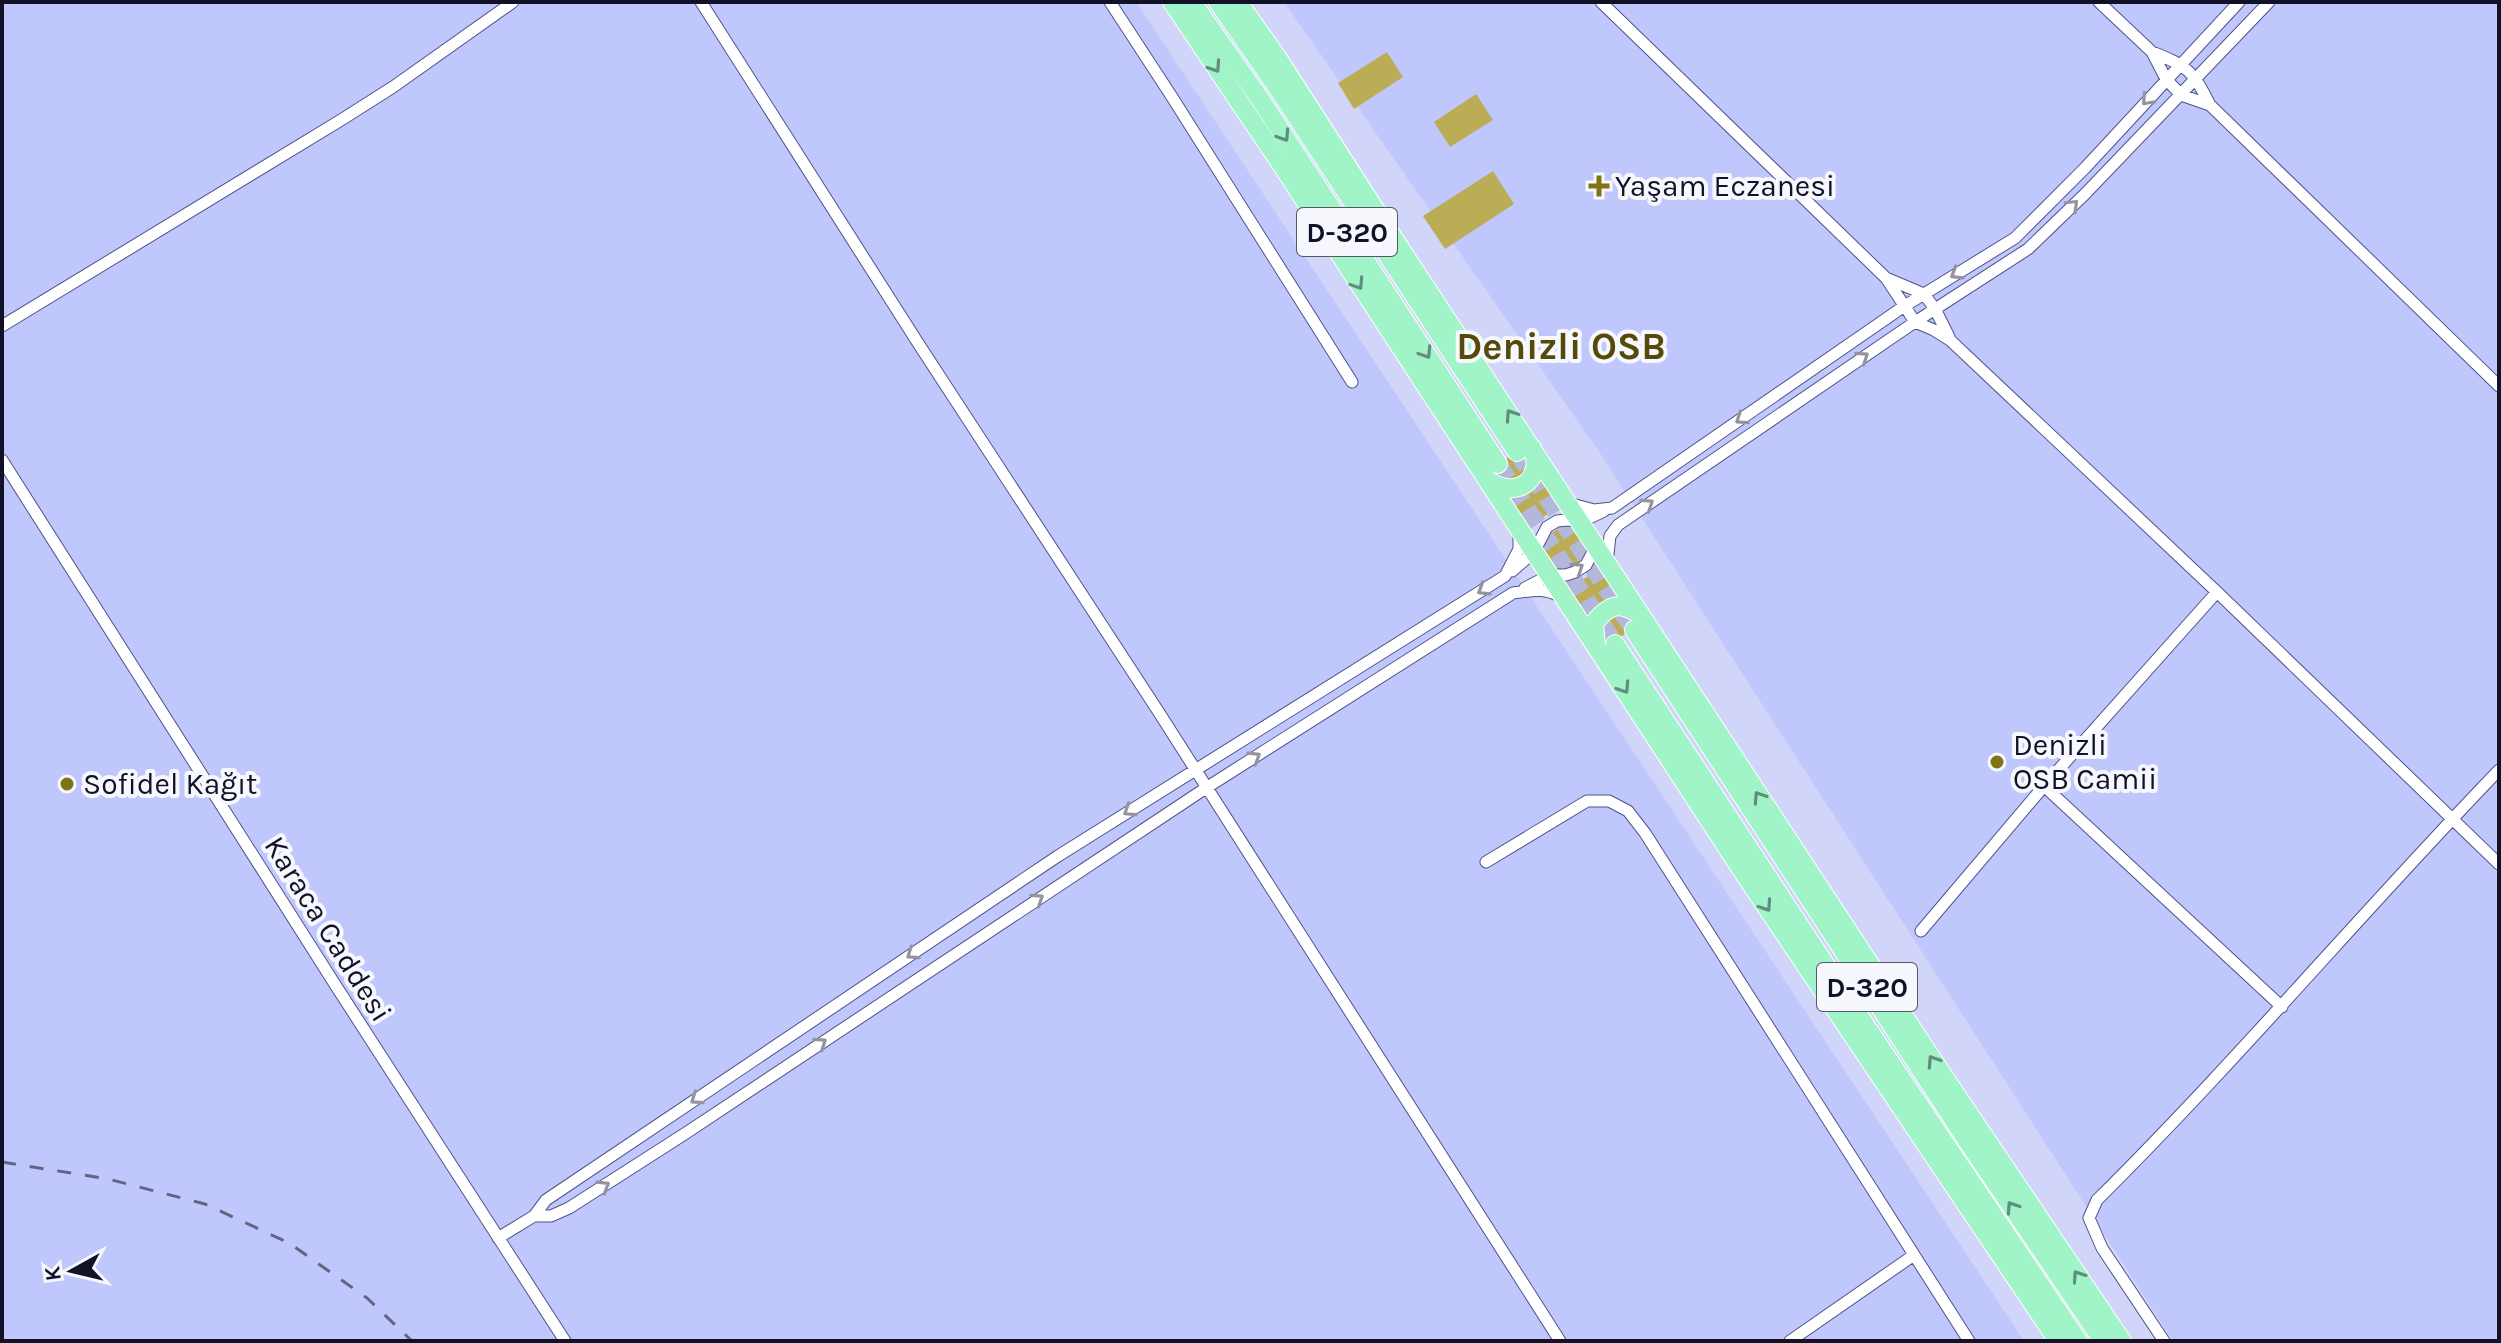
<svg xmlns="http://www.w3.org/2000/svg" width="2501" height="1343" font-family="Karla,sans-serif">
<style>
.built{fill:#c0c7fd}
.green{fill:#bbac56}
.lines{fill:none;stroke-linecap:round;stroke-linejoin:round}
.trunk-tunnel{stroke:#b3b8da;stroke-width:18;stroke-dasharray:18 9;stroke-linecap:butt}
.minor-casing{stroke:#4f5388;stroke-width:13}
.trunk-casing{stroke:#fff;stroke-width:20}
.minor{stroke:#fff;stroke-width:11}
.trunk{stroke:#a0f4c8;stroke-width:18}
.rail{stroke:#626580;stroke-width:3;stroke-dasharray:14 14;stroke-linecap:butt}
.oneway{stroke:#608e80}
.oneway2{stroke:#94949e}
.poi-dot{fill:#817213;stroke:#f7f8fe;stroke-width:3}
.labels{text-anchor:middle;stroke-width:8;stroke-linejoin:round;paint-order:stroke}
.shield{fill:#f7f8fe;stroke:#565768;stroke-width:2}
.shield-label{font-size:28px;font-weight:bold;fill:#111227}
.poi-label{font-size:30px;fill:#111227;stroke:#f7f8fe;text-anchor:start}
.street-label{font-size:30px;fill:#111227;stroke:#f7f8fe}
.district-label{font-size:38px;font-weight:bold;fill:#554a09;stroke:#f7f8fe}
</style>
<rect width="100%" height="100%" fill="#d0d5f9"/>
<path class="built" d="M2,2H1136L2024,1341H2Z
M1284,2H2499V1341H2173L1598,450Z"/>
<path class="green" d="M1387,52L1403,77L1354,109L1338,83Z
M1476,94L1493,120L1450,147L1434,122Z
M1493,171L1514,204L1445,249L1423,216Z
M1523,448C1530,461 1529,469 1520,480H1500L1490,470Z
M1540,472L1561,505L1527,528L1504,495Z
M1545 548a20 20 0 1 1 40 0a20 20 0 1 1-40 0Z
M1601,567L1622,598L1588,623L1567,591Z
M1627,613L1640,625L1604,647L1599,633L1605,617Z"/>
<g class="lines">
<path class="trunk-tunnel" d="M1517,452L1634,630
M1498,464L1615,644"/>
<defs>
<path id="minor" d="M701,2L918,343L1158,711L1560,1341
M1110,2L1172,97L1352,382
M1601,2L1886,278L1915,322L1934,330L1950,340L2217,592L2499,864
M2099,2L2152,52L2166,79L2181,95L2210,105
M2152,52C2188,66 2193,71 2210,105L2499,386
M1886,278L1924,294L1935,309L1949,337
M2,326L341,120L393,87L513,2
M2,460L336,986L565,1341
M1568,503L1594,510L1612,508L1903,307L2015,238L2085,168L2239,2
M1607,563L1610,536L1618,525L1915,322L2028,249L2085,194L2269,2
M1512,571L1534,552L1547,527L1557,521L1568,520L1581,522L1604,511
M1525,588L1550,575H1566L1575,572L1586,565L1597,544
M2044,786L2282,1007
M1486,862L1587,801H1609L1628,811L1645,833L1969,1341
M1921,931L2044,786L2217,592
M534,1216H551L569,1208L686,1133L1206,788L1513,593C1530,591 1544,587 1559,596
M498,1238L534,1216L546,1200L1058,856L1505,576L1519,549V532
M1790,1341L1914,1255
M2164,1341L2102,1248L2089,1218L2097,1200C2237,1061 2363,911 2499,770"/>
<path id="trunk" d="M1172,2L1281,164L1745,875L2058,1341
M1192,2L1260,99L1498,464
M1218,2L1277,87L1517,452
M1238,2L1277,57L1394,239L1938,1068L2122,1341
M1489,481C1505,492 1530,492 1535,468C1537,461 1534,455 1532,448
M1634,630L1968,1142L2103,1341
M1615,644L1851,1004L2078,1341
M1596,645L1594,623C1609,604 1620,601 1640,615"/>
</defs>
<use href="#minor" class="minor-casing"/>
<use href="#trunk" class="trunk-casing"/>
<use href="#minor" class="minor"/>
<use href="#trunk" class="trunk"/>
<path class="rail" d="M2,1162L108,1179L205,1204L289,1243L367,1298L412,1341"/>
</g>
<defs><path id="oneway-chevron" d="M-2-3.5L2.5 0L-2 3.5" fill="none" stroke-width="1.6" stroke-linecap="round" stroke-linejoin="round" transform="scale(2)"/></defs>
<g class="oneway">
<use href="#oneway-chevron" transform="translate(1215 67) rotate(56)"/>
<use href="#oneway-chevron" transform="translate(1284 136) rotate(57)"/>
<use href="#oneway-chevron" transform="translate(1358 284) rotate(57)"/>
<use href="#oneway-chevron" transform="translate(1426 353) rotate(57)"/>
<use href="#oneway-chevron" transform="translate(1511 415) rotate(-124)"/>
<use href="#oneway-chevron" transform="translate(1624 688) rotate(57)"/>
<use href="#oneway-chevron" transform="translate(1759 797) rotate(-123)"/>
<use href="#oneway-chevron" transform="translate(1766 906) rotate(56)"/>
<use href="#oneway-chevron" transform="translate(1933 1061) rotate(-123)"/>
<use href="#oneway-chevron" transform="translate(2012 1207) rotate(-124)"/>
<use href="#oneway-chevron" transform="translate(2078 1276) rotate(-124)"/>
</g>
<g class="oneway2">
<use href="#oneway-chevron" transform="translate(2147 100) rotate(132)"/>
<use href="#oneway-chevron" transform="translate(2073 205) rotate(-44)"/>
<use href="#oneway-chevron" transform="translate(1956 274) rotate(148)"/>
<use href="#oneway-chevron" transform="translate(1863 357) rotate(-34)"/>
<use href="#oneway-chevron" transform="translate(1741 419) rotate(146)"/>
<use href="#oneway-chevron" transform="translate(1648 504) rotate(-34)"/>
<use href="#oneway-chevron" transform="translate(1578 568) rotate(-33)"/>
<use href="#oneway-chevron" transform="translate(1483 590) rotate(148)"/>
<use href="#oneway-chevron" transform="translate(1255 757) rotate(-32)"/>
<use href="#oneway-chevron" transform="translate(1129 811) rotate(147)"/>
<use href="#oneway-chevron" transform="translate(1038 899) rotate(-34)"/>
<use href="#oneway-chevron" transform="translate(912 954) rotate(146)"/>
<use href="#oneway-chevron" transform="translate(821 1043) rotate(-34)"/>
<use href="#oneway-chevron" transform="translate(696 1099) rotate(146)"/>
<use href="#oneway-chevron" transform="translate(604 1186) rotate(-32)"/>
</g>
<g class="poi-dot">
<path d="M1595 174h8v8h8v8h-8v8h-8v-8h-8v-8h8z"/>
<circle cx="1997" cy="762" r="8"/>
<circle cx="67" cy="784" r="8"/>
</g>
<g class="labels">
<g class="shield">
<rect x="1297" y="208" width="100" height="48" rx="6"/>
<rect x="1817" y="963" width="100" height="48" rx="6"/>
</g>
<g class="shield-label">
<text x="1347" y="242">D-320</text>
<text x="1867" y="997">D-320</text>
</g>
<g class="poi-label">
<text x="1615" y="196">Yaşam Eczanesi</text>
<text x="2013" y="755">Denizli<tspan x="2013" dy="34">OSB Camii</tspan></text>
<text x="83" y="794">Sofidel Kağıt</text>
</g>
<g class="street-label">
<text transform="translate(328 929) rotate(58)" y="10">Karaca Caddesi</text>
</g>
<g class="district-label">
<text x="1561" y="359">Denizli OSB</text>
</g>
</g>
<rect width="2501" height="1343" fill="none" stroke="#111227" stroke-width="8"/>
<g transform="translate(72 1271) rotate(262)" stroke="#f7f8fe" stroke-width="6" paint-order="stroke">
<path d="M0-6L14 30L0 20L-14 30Z" fill="#111227"/>
<text y="-12" font-size="22" font-weight="bold" text-anchor="middle" fill="#111227">K</text>
</g>
</svg>
